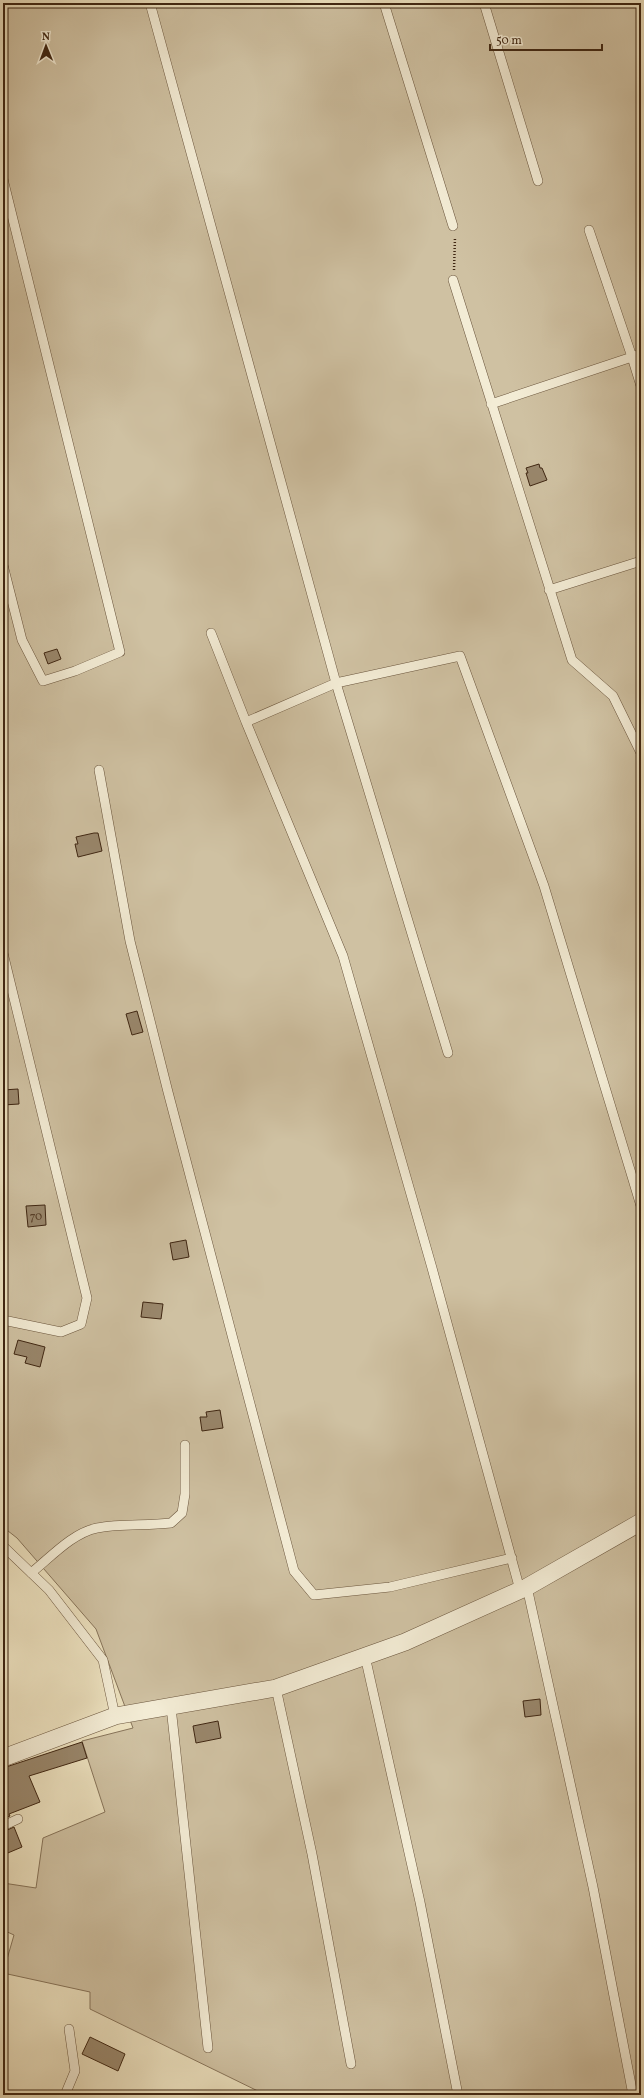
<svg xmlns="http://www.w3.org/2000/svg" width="644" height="2098" font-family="Vollkorn,serif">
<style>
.green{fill:#cfc1a2;stroke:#87745a}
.building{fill:#99876c;stroke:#3f2612}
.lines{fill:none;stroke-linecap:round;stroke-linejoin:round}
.lane-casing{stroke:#6a553d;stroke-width:10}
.street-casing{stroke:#6a553d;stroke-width:18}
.path{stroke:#3f2612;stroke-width:2.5;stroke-dasharray:1 2;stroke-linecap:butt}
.lane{stroke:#f3ecd5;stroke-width:9}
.street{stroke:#f3ecd5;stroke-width:17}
.labels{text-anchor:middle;stroke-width:4;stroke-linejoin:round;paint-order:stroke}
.number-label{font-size:12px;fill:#563e28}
</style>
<rect width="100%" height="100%" fill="#ece1bf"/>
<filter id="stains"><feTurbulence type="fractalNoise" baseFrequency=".005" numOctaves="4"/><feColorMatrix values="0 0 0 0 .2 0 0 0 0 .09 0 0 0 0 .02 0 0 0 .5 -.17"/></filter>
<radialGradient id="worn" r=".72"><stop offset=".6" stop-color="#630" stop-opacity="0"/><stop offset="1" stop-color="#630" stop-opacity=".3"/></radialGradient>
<path class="green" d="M3,3H641V2095H266L90,2009V1992L3,1973L14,1935L3,1930V1883L36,1888L43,1838L105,1812L82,1741L133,1728L96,1629L17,1538L3,1527Z"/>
<path class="building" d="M539,464L540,468H542L547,480L530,486L526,473H528L526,468Z
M57,649L61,659L48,664L44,653Z
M94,833H98L102,851L78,857L75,844H78L76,837Z
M137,1011L143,1032L132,1035L126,1014Z
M18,1089L19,1104L3,1105V1090Z
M45,1205L46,1225L28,1227L26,1206Z
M186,1240L189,1257L173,1260L170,1243Z
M143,1302L163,1304L161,1319L141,1317Z
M18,1340L45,1347L40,1367L25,1363L27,1357L14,1354Z
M220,1410L223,1428L202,1431L200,1417H207L206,1412Z
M540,1699L541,1715L525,1717L523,1701Z
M218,1721L221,1738L196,1743L193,1726Z
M82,1742L87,1758L29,1776L40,1802L9,1814L10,1816L3,1819V1768Z
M14,1827L22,1847L3,1855V1832Z
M90,2037L125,2054L118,2071L82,2054Z"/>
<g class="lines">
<defs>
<path id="lane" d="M150,3L336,683L448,1053
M384,3L453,226
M484,3L538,181
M3,179L120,652L75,671L43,681L22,640L3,565
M589,230L632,357L641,354
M453,280L572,660L613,696L641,753
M491,404L632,357L641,386
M549,590L641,561
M211,633L246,722
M99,770L130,941L168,1092L294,1571L314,1595L390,1587L512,1558
M3,953L87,1298L81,1324L61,1332L3,1320
M3,1546L49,1590L103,1660L115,1716
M31,1573C50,1558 72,1533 97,1528C121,1523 146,1526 171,1523L182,1513L185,1494V1445
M527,1587L593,1887L633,2095
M520,1590L432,1268L343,956L246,722L336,683L460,656L544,886L641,1206
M365,1656L420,1902L458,2095
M276,1688L312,1854L351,2064
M171,1707L208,2048
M3,1826L18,1819
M65,2095L75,2071L69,2029"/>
<path id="street" d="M3,1758L115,1716L276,1688L405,1642L527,1587L641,1522"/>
</defs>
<use href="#lane" class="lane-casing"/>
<use href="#street" class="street-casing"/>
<path class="path" d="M454,270L455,237"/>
<use href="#lane" class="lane"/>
<use href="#street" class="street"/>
</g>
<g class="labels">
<g class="number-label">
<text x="36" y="1220">70</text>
</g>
</g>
<rect width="644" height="2098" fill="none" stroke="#ece1bf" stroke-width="16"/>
<rect x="4" y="4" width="636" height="2090" fill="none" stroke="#3f2612" stroke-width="2"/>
<rect x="8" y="8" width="628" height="2082" fill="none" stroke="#3f2612"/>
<g transform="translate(46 46) rotate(359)" stroke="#f3ecd5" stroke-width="3" paint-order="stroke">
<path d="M0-3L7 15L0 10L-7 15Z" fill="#3f2612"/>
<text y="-6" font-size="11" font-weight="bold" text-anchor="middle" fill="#3f2612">N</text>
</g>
<path d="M490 44v6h112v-6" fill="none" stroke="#3f2612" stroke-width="2"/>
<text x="496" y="44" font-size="12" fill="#3f2612" stroke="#f3ecd5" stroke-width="3" paint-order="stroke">50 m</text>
<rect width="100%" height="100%" filter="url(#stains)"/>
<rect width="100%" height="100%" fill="url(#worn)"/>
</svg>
